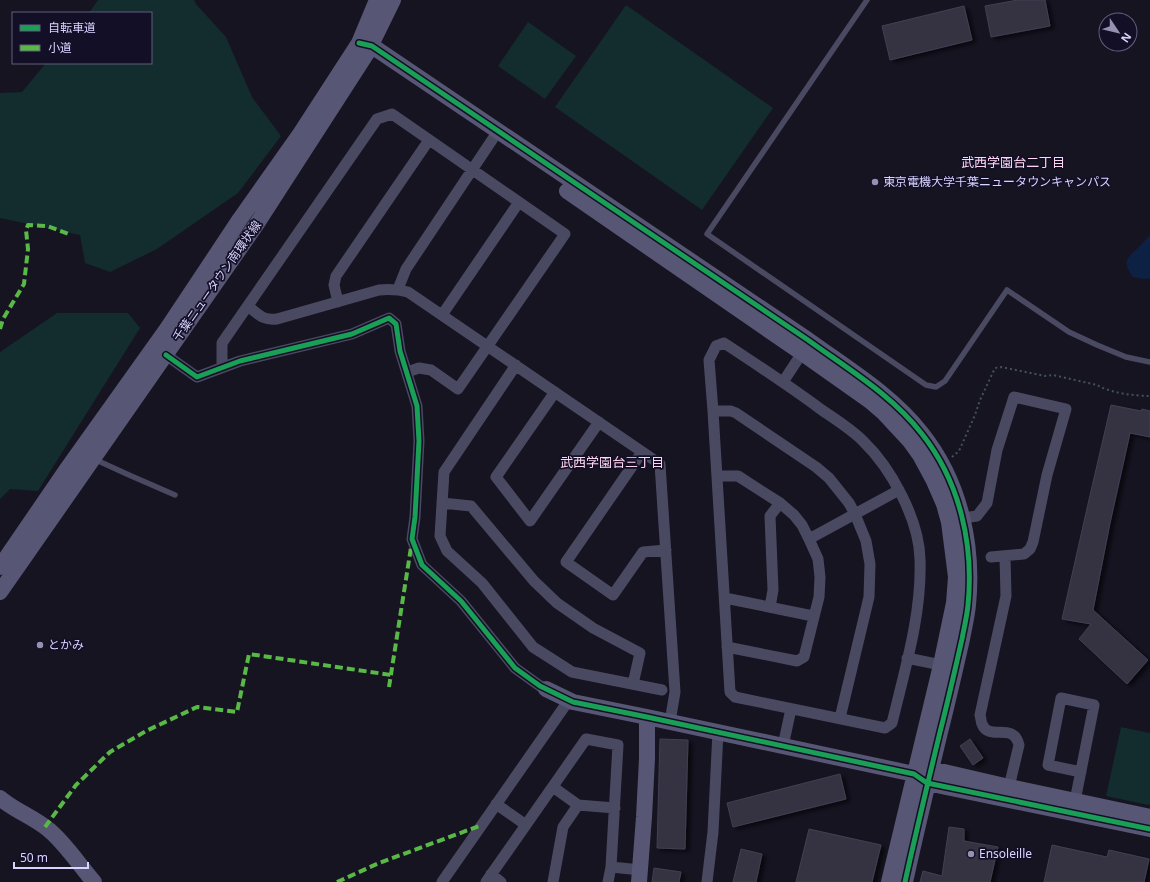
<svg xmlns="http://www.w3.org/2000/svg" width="1150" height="882" font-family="'Noto Sans','Noto Sans JP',sans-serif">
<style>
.green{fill:#132c2d}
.water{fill:#0d2144}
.building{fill:#343243;stroke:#433f54;filter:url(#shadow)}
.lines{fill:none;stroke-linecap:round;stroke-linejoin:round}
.path{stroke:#44505f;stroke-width:2;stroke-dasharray:2 3;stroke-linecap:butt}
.lane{stroke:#4a4962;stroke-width:5.5}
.street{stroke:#4a4962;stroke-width:11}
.secondary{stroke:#575674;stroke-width:16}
.quiet{stroke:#58b947;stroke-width:4;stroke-dasharray:8 4;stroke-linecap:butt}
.cycleway-casing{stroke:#130f26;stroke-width:8}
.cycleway{stroke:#1a9f57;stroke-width:5}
.poi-dot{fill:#9591b1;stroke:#130f26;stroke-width:1.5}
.labels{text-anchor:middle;stroke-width:3.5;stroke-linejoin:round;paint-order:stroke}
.poi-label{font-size:12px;fill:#d9d4ff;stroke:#130f26;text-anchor:start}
.street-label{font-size:12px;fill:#d9d4ff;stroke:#130f26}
.neighbourhood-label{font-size:13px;fill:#ffd6f0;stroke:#130f26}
</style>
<defs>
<filter id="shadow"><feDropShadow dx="4" dy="2.5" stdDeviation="2" flood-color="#0009"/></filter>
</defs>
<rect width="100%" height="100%" fill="#161421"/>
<path class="green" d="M98,0H194L196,4L226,37L252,97L281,136L238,193L157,249L110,272L85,263L80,235L0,218V93L22,92L46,63H151V13H89Z
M626,5L773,108L702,210L555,107Z
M528,22L576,56L545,99L498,66Z
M57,313H128L140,328L38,491L10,489L0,499V352Z
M1121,727L1150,733V804L1148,805L1106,796Z"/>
<path class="water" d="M1150,235V278L1144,279L1133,277C1122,261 1126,259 1139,247C1143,243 1146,239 1150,235Z"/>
<path class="building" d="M1018,0H1045L1050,26L991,37L985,6Z
M964,6L972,40L890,60L882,26Z
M1111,405L1141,411L1142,409L1150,411V437L1130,433L1110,523L1093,610L1148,660L1127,684L1079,639L1091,624L1062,619L1088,504Z
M660,739L688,740L685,849L657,848Z
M970,739L983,758L973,765L960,746Z
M840,774L846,799L733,827L727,803Z
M949,827L964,829V841L998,847L990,882H920L923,871L942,876Z
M809,829L881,845L872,882H796Z
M1052,845L1107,857L1109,850L1149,859L1144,882H1044Z
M741,849L762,854L756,882H733Z
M654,868L681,872L679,882H652Z"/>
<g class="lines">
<path class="path" d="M952,457L959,451L975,415L980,400L995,368L1001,367L1045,376L1053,375L1097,385C1111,393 1134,396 1150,396"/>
<path class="lane" d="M867,0L707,234L926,385L936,387L945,381L1007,290L1069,332L1097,345L1126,357L1150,362
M94,459L129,475L175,495"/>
<path class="street" d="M398,289L406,269L498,131
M338,302L334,285L336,276L429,140
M248,306C258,314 263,321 277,319L379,290C389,289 397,289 408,292L660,464L675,692L670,722
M442,315L519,202
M724,343C756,364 788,385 819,408C833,418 850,428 863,441C891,468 919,519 920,559C922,614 905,669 892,723L885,728L735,697L730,692L713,411L709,360L716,346Z
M166,355L197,377L240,361L352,334L389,318L396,324L400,351L417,406L419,441L415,517L412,539L422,565L461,601L515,668L540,686L546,689
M516,365L444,472L440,536L447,551L482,583L533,647L572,672L662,690
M222,367V343L377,119L392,114L565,234L458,389L431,370L419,368L407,372
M783,382L802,353
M555,392L496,477L530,521L599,422
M713,411H731L736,413L816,467L829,478L849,503L855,514L866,541L870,564L869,597L840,718
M642,452L566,562L613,595L643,552L666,550
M717,476H738L780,503L794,515L802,525L809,539L818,559L820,577L819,597L804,657L797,661L727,647
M442,503L471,506L534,581L557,603L593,628L640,653L633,684
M963,518L977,516L987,503L997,450L1014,397L1066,409L1047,475L1033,542L1030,549L1024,554L991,557
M809,539L899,490
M1005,556L1006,596L980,715C981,718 981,722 982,724C989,742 1013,721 1019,745L1009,787
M725,598L813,616
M770,607L773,590L770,516L780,503
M907,658L941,665
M783,746L791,709
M553,787L578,805L615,808
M1075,801L1094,705L1061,698L1048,765L1081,772
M496,804L526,825
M611,867L641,870
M491,874L501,882
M442,882L569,700
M486,882L586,739L618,745L611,867L608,882
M553,882L563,827L578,805
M707,882L713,832L718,732"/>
<path class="secondary" d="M359,43L372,46L808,340C848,369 892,395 922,434C960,482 974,545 968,605C967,616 964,628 962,639C955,670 948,701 940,732C928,782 916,832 905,882
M567,191L802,353L870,401L884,413L910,441L920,455L934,481L944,504L949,522L956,577L954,603L941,665L889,882
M0,567L67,469L167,329L240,219L300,134L359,43L377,0
M0,592L256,225L367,53L393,0
M546,689L573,702L647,717L914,774L927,783L1150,829
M922,772L931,769L1009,787L1150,817
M0,798C15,811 34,817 49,830C65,843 80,866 94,882
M639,882L644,817L647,759V717"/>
<path class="quiet" d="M0,329L3,319L24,284L28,249L26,230L28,225L47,226L69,234
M389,687L412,541
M45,827L76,785L110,752L146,731L197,707L237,712L249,654L391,675
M337,882L379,863L482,825"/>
<defs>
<path id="cycleway" d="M359,43L372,46L808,340C848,369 892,395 922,434C960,482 974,545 968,605C967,616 964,628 962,639C955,670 948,701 940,732C928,782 916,832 905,882
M166,355L197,377L240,361L352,334L389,318L396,324L400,351L417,406L419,441L415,517L412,539L422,565L461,601L515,668L540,686L573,702L647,717L914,774L927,783L1150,829"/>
</defs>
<use href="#cycleway" class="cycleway-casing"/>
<use href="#cycleway" class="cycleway"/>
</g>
<g class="poi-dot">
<circle cx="875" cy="182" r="4"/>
<circle cx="40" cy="645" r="4"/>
<circle cx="971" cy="854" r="4"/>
</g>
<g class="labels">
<g class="poi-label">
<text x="883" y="186">東京電機大学千葉ニュータウンキャンパス</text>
<text x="48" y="649">とかみ</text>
<text x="979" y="858">Ensoleille</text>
</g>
<g class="street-label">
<text transform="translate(217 281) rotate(-55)" y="4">千葉ニュータウン南環状線</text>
</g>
<g class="neighbourhood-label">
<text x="1013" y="167">武西学園台二丁目</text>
<text x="612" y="467">武西学園台三丁目</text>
</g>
</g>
<rect x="12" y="12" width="140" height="52" fill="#130f26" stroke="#625e7d"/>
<rect x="20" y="25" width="20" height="6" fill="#1a9f57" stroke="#625e7d"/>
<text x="48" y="32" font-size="12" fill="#d9d4ff">自転車道</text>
<rect x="20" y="45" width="20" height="6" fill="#58b947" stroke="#625e7d"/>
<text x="48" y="52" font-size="12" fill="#d9d4ff">小道</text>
<g transform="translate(1118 32) rotate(125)"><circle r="19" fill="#130f26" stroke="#625e7d"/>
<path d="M0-3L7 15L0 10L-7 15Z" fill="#9591b1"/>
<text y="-6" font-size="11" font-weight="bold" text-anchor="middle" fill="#d9d4ff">N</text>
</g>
<path d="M14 862v6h74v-6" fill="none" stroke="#d9d4ff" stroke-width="2"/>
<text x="20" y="862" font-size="12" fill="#d9d4ff" stroke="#130f26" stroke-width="3" paint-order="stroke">50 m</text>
</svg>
